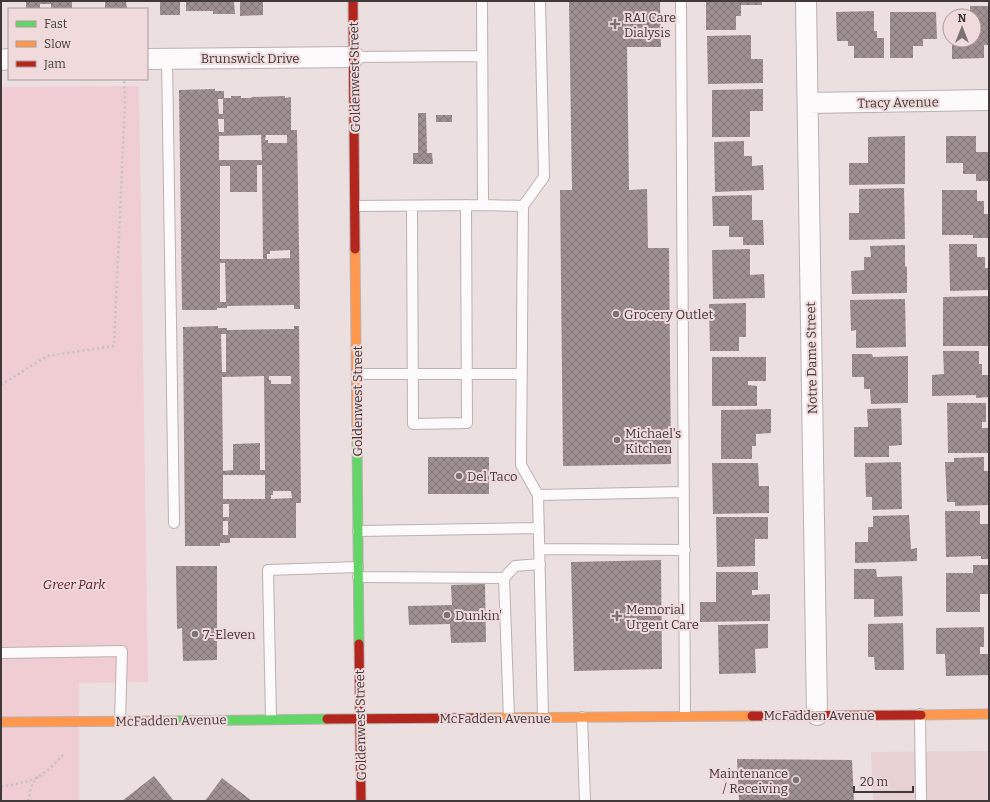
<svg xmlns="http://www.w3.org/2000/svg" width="990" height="802" font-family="Bitter,serif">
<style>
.built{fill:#e7d1d3}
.park{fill:#f0cdd2}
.building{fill:url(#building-cross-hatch);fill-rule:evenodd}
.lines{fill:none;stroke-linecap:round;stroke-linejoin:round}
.lane-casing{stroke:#bbb1b2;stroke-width:12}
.street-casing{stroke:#bbb1b2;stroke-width:22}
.fast-casing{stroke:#bbb1b2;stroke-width:11}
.slow-casing{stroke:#bbb1b2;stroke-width:11}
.jam-casing{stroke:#bbb1b2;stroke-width:11}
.path{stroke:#c6c2c3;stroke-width:2.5;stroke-dasharray:2 3;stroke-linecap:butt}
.lane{stroke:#fcfafa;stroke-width:10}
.street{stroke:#fcfafa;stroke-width:20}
.fast{stroke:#63d668;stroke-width:9}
.slow{stroke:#ff974d;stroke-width:9}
.jam{stroke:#b3261e;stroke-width:9}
.poi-dot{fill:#7d7273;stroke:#f1dadc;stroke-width:1.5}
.labels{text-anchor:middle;stroke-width:4;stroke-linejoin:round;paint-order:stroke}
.poi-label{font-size:13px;fill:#413839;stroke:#f1dadc;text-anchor:start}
.street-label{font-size:13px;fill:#413839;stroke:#f1dadc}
.park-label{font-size:13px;font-style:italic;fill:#5c1929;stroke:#f1dadc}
</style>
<defs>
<pattern id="building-cross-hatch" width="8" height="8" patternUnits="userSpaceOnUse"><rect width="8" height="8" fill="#9e8f91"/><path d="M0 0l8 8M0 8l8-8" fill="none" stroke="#827677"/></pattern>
</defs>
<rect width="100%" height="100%" fill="#ecdfe0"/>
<path class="built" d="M989,751V801H873L871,752Z"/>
<path class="park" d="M139,86L148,682L79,683V801H1V87Z"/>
<path class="building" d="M26,1H72V9H51V4H40V9H26Z
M105,1H126L127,9H105Z
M160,1H180V15H160Z
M186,1H234L235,14H213V11H186Z
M240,1H263V15L240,16Z
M569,1H660L661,47H627L629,190L647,189L648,248H669L671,464L563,466L560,190H572Z
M706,1H762V5H741V16H736V30H706Z
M970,6H989V45H984V58L952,59V40H974V16H957V15L970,14Z
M874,11V31H877V38H884V58H854V46H848V41H837L836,12Z
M890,12H936L937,39H923V46H913V58H890Z
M751,35V59H763V83L708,84L707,36Z
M215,89V91H224V98H231V96H241V98H252L251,97L285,96V98L291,97V130H297L300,309H294V305L227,306V308H217V310H182L179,90ZM218,99H223V114H219ZM218,119H224V132H219ZM261,135L262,160H219V136ZM266,135H287V143H268V140H265ZM257,165H262L263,259H220V166H230V192H257ZM290,250V258L267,259V254H270V251ZM220,263H225L226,302H220Z
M763,89V111H750V137H712V90Z
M418,113H426L427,153H432L433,164H413V153H418Z
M436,115H452V122H436Z
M905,136V184L849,185V163H868V137Z
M946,136H976V152H989V181H976V174H963V163H946Z
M744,141V156H752V166L763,165L764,190L715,192L714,142Z
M904,188L905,239L849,240V213H859V189Z
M942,190H977V201H984V214H989V238H973V235H942Z
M752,195V220H763L764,245H743V237H729V226H713L712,196Z
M949,244H977V257H985V268H989V290L950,291Z
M905,245V266L907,267V293L852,294L851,271L864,270V257H871L870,246Z
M750,249V275L764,274L765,298L713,299L712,250Z
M988,296L989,346H943V297Z
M905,299L906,347L856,348V330L851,331L850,300Z
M746,303V337H739V351H710L709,304Z
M218,326V328H227V330L294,329V326H299L301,503H296V538H230V543H220V546H185L183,327ZM221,334H226V372H222ZM264,376L265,470H260V443L233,444V470L223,471L222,377ZM269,376H291V384H271V380H269ZM223,475H265V499H223ZM273,491H291L292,498L271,499V495H273ZM223,504H229V517H223ZM223,521H228V535H223Z
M943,351H979V364H982V375H989V397L976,398V395L932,396V375L944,374Z
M852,354H872L873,357L908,356V403L871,404L870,389H864V377H852Z
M712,357H766V381H748V385L757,386V406H712Z
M947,403H986V422H982V428H989V453H948Z
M901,408L902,445L889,446V457H854V427H868L867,409Z
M771,409V433L756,434V446H752V459H721V410Z
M428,457H489V494H428Z
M984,457V471H989V505L955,506V502H947L945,462H954V458Z
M901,462L902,509L872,510V497H866L865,463Z
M712,463H758L759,486H769V513L713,514Z
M945,511H980V524H988V537H989V559H981V556L946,557Z
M909,515L911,549L917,548V561L855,563V542H868V527H873V516Z
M716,517H768V539H755V566L717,567Z
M661,560L662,669L574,671L571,562Z
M973,565H989V594H980V612H946V573H973Z
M176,566H217V660L183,661L182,628L177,629Z
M854,569H876L877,577L902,576L903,616L874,617V599H854Z
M716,572H758V590H752V595L770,594V621L700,622V602H716Z
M485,584L486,642L451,643L450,624L409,625L408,606L452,605L451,585Z
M903,623L904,670H875L874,657H868V624Z
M768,624V648L755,649L756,673L719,674L718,625Z
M984,627V647H980V654H989V675L946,676L945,654H936V628Z
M737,759L852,760L854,801H739Z
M154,776L174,801H122Z
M222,778L252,801H205Z"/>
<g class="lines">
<defs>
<path id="lane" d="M482,1L483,205
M540,1L544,177L523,206L521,465L538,495L543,717
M681,1L685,716
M354,57L482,56
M167,58L174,523
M355,206L483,205L523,206
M412,206L413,424L467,423L466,205
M357,374H522
M538,495L684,492
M358,531L539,528
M540,549L685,550
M358,577L504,578L509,718
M504,578L515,566L540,564
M1,653L122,651L120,721
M920,714L921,801
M582,717L585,801
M271,719L268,570L358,567"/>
<path id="street" d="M806,1L817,715
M147,59L354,57
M1,60L9,59
M808,103L989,100"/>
<path id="fast" d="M357,439L359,644
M167,721L327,719"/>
<path id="slow" d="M355,249L357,439
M921,715L989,714
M483,718L752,716
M1,722L167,721"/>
<path id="jam" d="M353,1L355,249
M359,644L361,801
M752,716L921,715
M327,719L483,718"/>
</defs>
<use href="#lane" class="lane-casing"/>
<use href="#street" class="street-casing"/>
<use href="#fast" class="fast-casing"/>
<use href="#slow" class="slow-casing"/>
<use href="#jam" class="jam-casing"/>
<path class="path" d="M1,385L47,356L114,346L125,103L124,79
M1,787C14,784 26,783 38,777C48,771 56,762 64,754
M28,801L32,784L39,776"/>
<use href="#lane" class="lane"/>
<use href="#street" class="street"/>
<use href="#fast" class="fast"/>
<use href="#slow" class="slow"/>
<use href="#jam" class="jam"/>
</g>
<g class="poi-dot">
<path d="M613 18h4v4h4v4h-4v4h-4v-4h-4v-4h4z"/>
<circle cx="616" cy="314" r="4"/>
<circle cx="617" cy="440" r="4"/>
<circle cx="459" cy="476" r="4"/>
<circle cx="447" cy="615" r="4"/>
<path d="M615 610h4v4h4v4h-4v4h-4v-4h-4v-4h4z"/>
<circle cx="195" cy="634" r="4"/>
<circle cx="796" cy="780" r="4"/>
</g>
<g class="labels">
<g class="poi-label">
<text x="624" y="22">RAI Care<tspan x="624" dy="15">Dialysis</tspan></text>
<text x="624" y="319">Grocery Outlet</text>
<text x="625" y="438">Michael's<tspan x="625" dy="15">Kitchen</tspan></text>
<text x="467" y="481">Del Taco</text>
<text x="626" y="614">Memorial<tspan x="626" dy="15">Urgent Care</tspan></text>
<text x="455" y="620">Dunkin'</text>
<text x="203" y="639">7-Eleven</text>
<text x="788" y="778" text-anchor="end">Maintenance<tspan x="788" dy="15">/ Receiving</tspan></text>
</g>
<g class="street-label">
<text x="250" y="63">Brunswick Drive</text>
<text transform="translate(354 77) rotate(-91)" y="5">Goldenwest Street</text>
<text transform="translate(898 102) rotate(-1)" y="5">Tracy Avenue</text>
<text transform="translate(811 358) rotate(-91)" y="5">Notre Dame Street</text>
<text transform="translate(357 401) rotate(-90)" y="5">Goldenwest Street</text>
<text x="819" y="720">McFadden Avenue</text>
<text x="495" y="723">McFadden Avenue</text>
<text transform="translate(171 720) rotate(-1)" y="5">McFadden Avenue</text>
<text transform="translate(360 725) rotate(-91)" y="5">Goldenwest Street</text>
</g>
<g class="park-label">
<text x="74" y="589">Greer Park</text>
</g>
</g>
<rect width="990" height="802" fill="none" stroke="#413839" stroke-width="4"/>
<rect x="8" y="8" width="140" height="72" fill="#f1dadc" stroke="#ab999b"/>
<rect x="16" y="21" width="20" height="6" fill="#63d668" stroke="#ab999b"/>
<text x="44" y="28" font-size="12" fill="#413839">Fast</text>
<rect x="16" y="41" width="20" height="6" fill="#ff974d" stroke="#ab999b"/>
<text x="44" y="48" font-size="12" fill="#413839">Slow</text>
<rect x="16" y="61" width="20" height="6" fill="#b3261e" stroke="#ab999b"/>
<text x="44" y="68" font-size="12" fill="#413839">Jam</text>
<g transform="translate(962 28)"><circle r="19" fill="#f1dadc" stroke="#ab999b"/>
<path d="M0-3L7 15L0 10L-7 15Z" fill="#7d7273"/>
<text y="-6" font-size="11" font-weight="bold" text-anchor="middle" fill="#413839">N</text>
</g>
<path d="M854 786v6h59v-6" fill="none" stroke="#413839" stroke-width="2"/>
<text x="860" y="786" font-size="12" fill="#413839" stroke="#f1dadc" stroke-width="3" paint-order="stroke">20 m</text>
</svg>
